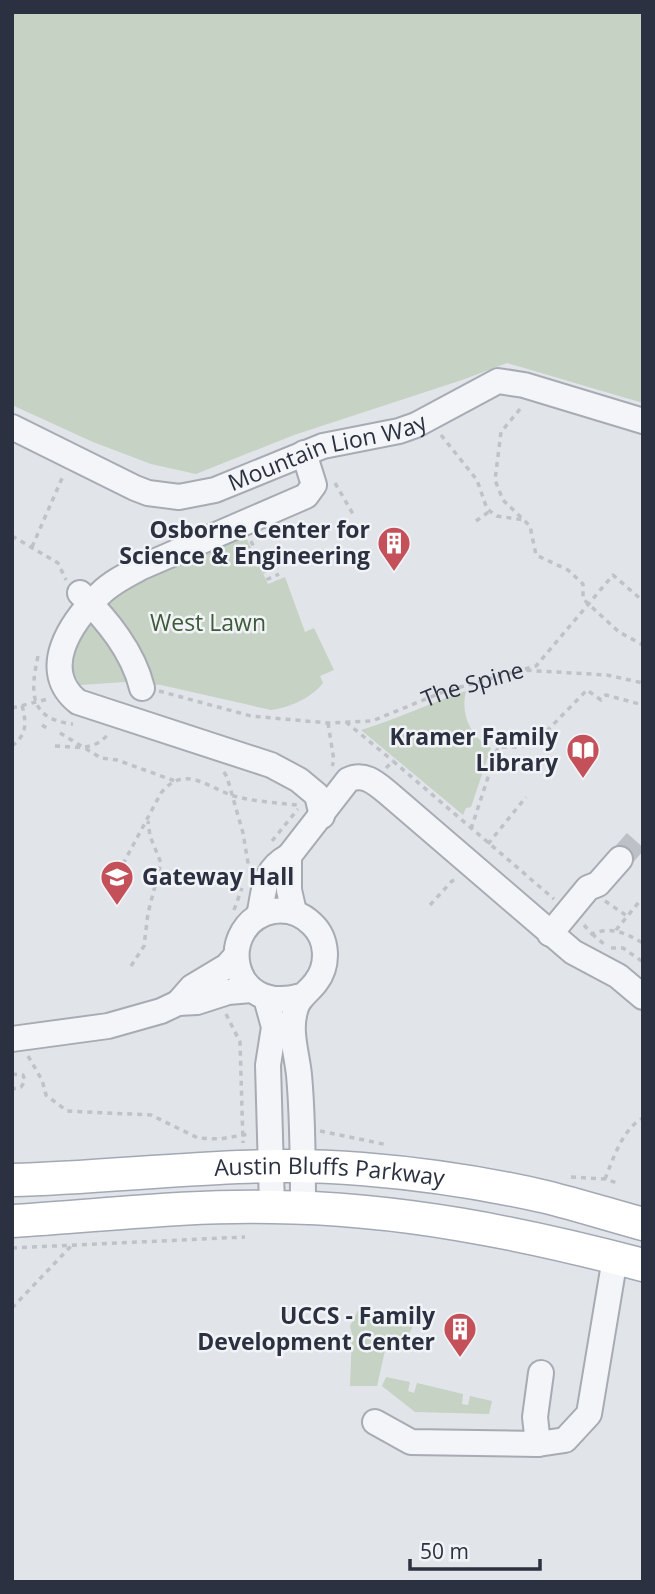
<svg xmlns="http://www.w3.org/2000/svg" width="655" height="1594" font-family="'Open Sans',sans-serif">
<style>
.green{fill:#c6d2c3}
.lines{fill:none;stroke-linecap:round;stroke-linejoin:round}
.minor-tunnel{stroke:#bdc0c7;stroke-width:24;stroke-dasharray:24 12;stroke-linecap:butt}
.minor-casing{stroke:#a7abb3;stroke-width:28}
.major-casing{stroke:#a2a8b4;stroke-width:35}
.path{stroke:#c0c2c8;stroke-width:3.5;stroke-dasharray:5 5;stroke-linecap:butt}
.minor{stroke:#f4f5f8;stroke-width:24}
.major{stroke:#fff;stroke-width:32}
.labels{text-anchor:middle;stroke-width:5;stroke-linejoin:round;paint-order:stroke}
.street-label{font-size:23px;fill:#2b3140;stroke:#f1f3f6}
.poi-label{font-size:23px;font-weight:bold;fill:#2b3140;stroke:#f1f3f6;text-anchor:end}
.park-label{font-size:23px;fill:#3d5a39;stroke:#f1f3f6}
</style>
<rect width="100%" height="100%" fill="#e1e4e9"/>
<path class="green" d="M12,12H643V403L507,363L462,380L294,435L196,474L151,464L93,442L12,405Z
M244,533L268,584L285,577L305,632L314,628L334,670L320,676L323,683C313,697 289,708 271,710L161,685L125,682L80,685L71,666L74,649L82,633L117,594Z
M466,691C460,714 471,737 491,748L471,807L466,808L463,815L361,730C397,719 430,703 466,691Z
M364,1308L411,1320L414,1324L408,1336L400,1337L387,1335L383,1337L382,1342L386,1346L377,1386H350L352,1334L350,1326L358,1310Z
M386,1377L410,1382L408,1391L414,1393L417,1383L463,1394L462,1404L468,1405L470,1396L492,1401L489,1414L415,1412L382,1386Z"/>
<g class="lines">
<path class="minor-tunnel" d="M620,859L643,833"/>
<defs>
<g id="minor">
<path id="s2" d="M12,427L135,488L148,493L179,497L215,490L323,446L399,431L416,425L498,381L524,385L643,421"/>
<path d="M304,453L314,485L306,496L142,567C127,575 112,582 100,594C71,622 38,670 78,702L271,765L299,780L317,795L322,816"/>
<path d="M80,593C107,620 133,651 142,688"/>
<path d="M289,856V890L294,912"/>
<path d="M259,916C265,889 262,871 289,856L348,780C364,772 376,783 388,793L573,952L618,976L643,997"/>
<path d="M550,934L588,888L598,884L620,859"/>
<path d="M301,996C226,1017 216,921 274,911C288,909 302,914 312,924C328,939 329,965 316,982C308,993 298,997 295,1011C289,1032 297,1054 299,1075C303,1117 303,1165 303,1208"/>
<path d="M266,998L274,1027L268,1065L272,1207"/>
<path d="M178,1003L192,987L227,966L235,957"/>
<path d="M12,1039L108,1026L161,1011L178,1003L197,1002L228,992L251,990"/>
<path d="M375,1422L411,1442L538,1444L565,1440L589,1414L615,1258"/>
<path d="M538,1444L535,1417L541,1373"/>
</g>
<g id="major">
<path id="s3" d="M12,1180C129,1177 245,1159 362,1169C424,1174 485,1183 546,1197C578,1205 610,1215 643,1224"/>
<path d="M12,1221C98,1216 185,1205 272,1207C398,1208 522,1233 643,1265"/>
</g>
</defs>
<use href="#minor" class="minor-casing"/>
<use href="#major" class="major-casing"/>
<g class="path">
<path d="M520,409L501,432L495,480L503,500L530,526L536,555L568,570L583,584V599L619,632L643,645"/>
<path d="M441,435L477,480L487,509L497,516L524,520"/>
<path d="M335,483L353,514"/>
<path d="M476,521L490,511"/>
<path d="M12,536L58,563L66,580"/>
<path d="M251,541L268,579L279,574"/>
<path d="M32,547L63,476"/>
<path d="M38,656C30,693 29,719 73,724"/>
<path d="M525,669L536,666L613,575L643,601"/>
<path id="s1" d="M159,691L251,716L328,723L372,721L443,692L521,670L607,675L643,683"/>
<path d="M12,708L48,699"/>
<path d="M346,722L393,761"/>
<path d="M328,723L334,761L332,766"/>
<path d="M42,725L50,730"/>
<path d="M60,733L101,758L117,760L175,781"/>
<path d="M12,746C28,734 26,722 22,705"/>
<path d="M55,746C79,747 94,752 110,732"/>
<path d="M386,768L393,761L554,899"/>
<path d="M224,772L227,777L243,833L249,869"/>
<path d="M471,829L498,747H520L539,739L587,690L601,700L606,695L643,705"/>
<path d="M272,841L298,809"/>
<path d="M488,844L526,797"/>
<path d="M123,864L161,793C184,765 204,785 231,795C248,801 278,803 297,805"/>
<path d="M605,901L627,916"/>
<path d="M430,905L452,881L457,879"/>
<path d="M234,910L242,888"/>
<path d="M584,925L592,934C612,926 625,933 643,943"/>
<path d="M616,930L639,902"/>
<path d="M592,934L604,944"/>
<path d="M611,948H623L643,962"/>
<path d="M131,966L144,946L148,913L161,863L150,836L148,821"/>
<path d="M226,1014L240,1042L243,1143"/>
<path d="M28,1056L42,1080L46,1095L67,1111L151,1115L198,1138L220,1139L249,1134"/>
<path d="M12,1074L23,1075L25,1081L21,1087L12,1089"/>
<path d="M320,1131L388,1145"/>
<path d="M571,1177L605,1179L620,1184"/>
<path d="M605,1179C613,1159 623,1128 643,1118"/>
<path d="M12,1248L245,1237"/>
<path d="M12,1308L72,1245"/>
</g>
<use href="#minor" class="minor"/>
<use href="#major" class="major"/>
</g>
<defs>
<symbol id="building-pin" viewBox="-11 -11 22 30"><path d="M0 17L-7.5 6A9.5 9.5 0 1 1 7.5 6Z" fill="#c4505a" stroke="#f1f3f6"/><path d="M-4-6H4V6H1V3H-1V6H-4ZM-2.5-4.3h1.7v1.8h-1.7ZM.8-4.3h1.7v1.8H.8ZM-2.5-1h1.7V.8h-1.7ZM.8-1h1.7V.8H.8Z" fill="#fff"/></symbol>
<symbol id="library-pin" viewBox="-11 -11 22 30"><path d="M0 17L-7.5 6A9.5 9.5 0 1 1 7.5 6Z" fill="#c4505a" stroke="#f1f3f6"/><path d="M-6-4Q-3-5.5-.7-3.5V5Q-3 3-6 4ZM6-4Q3-5.5 .7-3.5V5Q3 3 6 4Z" fill="#fff"/></symbol>
<symbol id="university-pin" viewBox="-11 -11 22 30"><path d="M0 17L-7.5 6A9.5 9.5 0 1 1 7.5 6Z" fill="#c4505a" stroke="#f1f3f6"/><path d="M0-5L7-2L0 1L-7-2ZM-4 1L0 2.5L4 1V4Q0 6-4 4Z" fill="#fff"/></symbol>
</defs>
<g fill-rule="evenodd">
<use href="#building-pin" x="375" y="524" width="38" height="52"/>
<use href="#library-pin" x="564" y="731" width="38" height="52"/>
<use href="#university-pin" x="98" y="858" width="38" height="52"/>
<use href="#building-pin" x="441" y="1310" width="38" height="52"/>
</g>
<g class="labels">
<g class="street-label">
<text dy="8" stroke="none"><textPath href="#s2" startOffset="338">Mountain Lion Way</textPath></text>
<text dy="8" stroke="none"><textPath href="#s1" startOffset="324">The Spine</textPath></text>
<text dy="8" stroke="none"><textPath href="#s3" startOffset="318">Austin Bluffs Parkway</textPath></text>
</g>
<g class="poi-label">
<text x="370" y="538">Osborne Center for<tspan x="370" dy="26">Science &amp; Engineering</tspan></text>
<text x="558" y="745">Kramer Family<tspan x="558" dy="26">Library</tspan></text>
<text x="142" y="885" text-anchor="start">Gateway Hall</text>
<text x="435" y="1324">UCCS - Family<tspan x="435" dy="26">Development Center</tspan></text>
</g>
<g class="park-label">
<text x="208" y="631">West Lawn</text>
</g>
</g>
<rect width="655" height="1594" fill="none" stroke="#2b3140" stroke-width="28"/>
<path d="M410 1559v10h130v-10" fill="none" stroke="#2b3140" stroke-width="3.5"/>
<text x="420" y="1559" font-size="21" fill="#2b3140" stroke="#f1f3f6" stroke-width="5" paint-order="stroke">50 m</text>
</svg>
